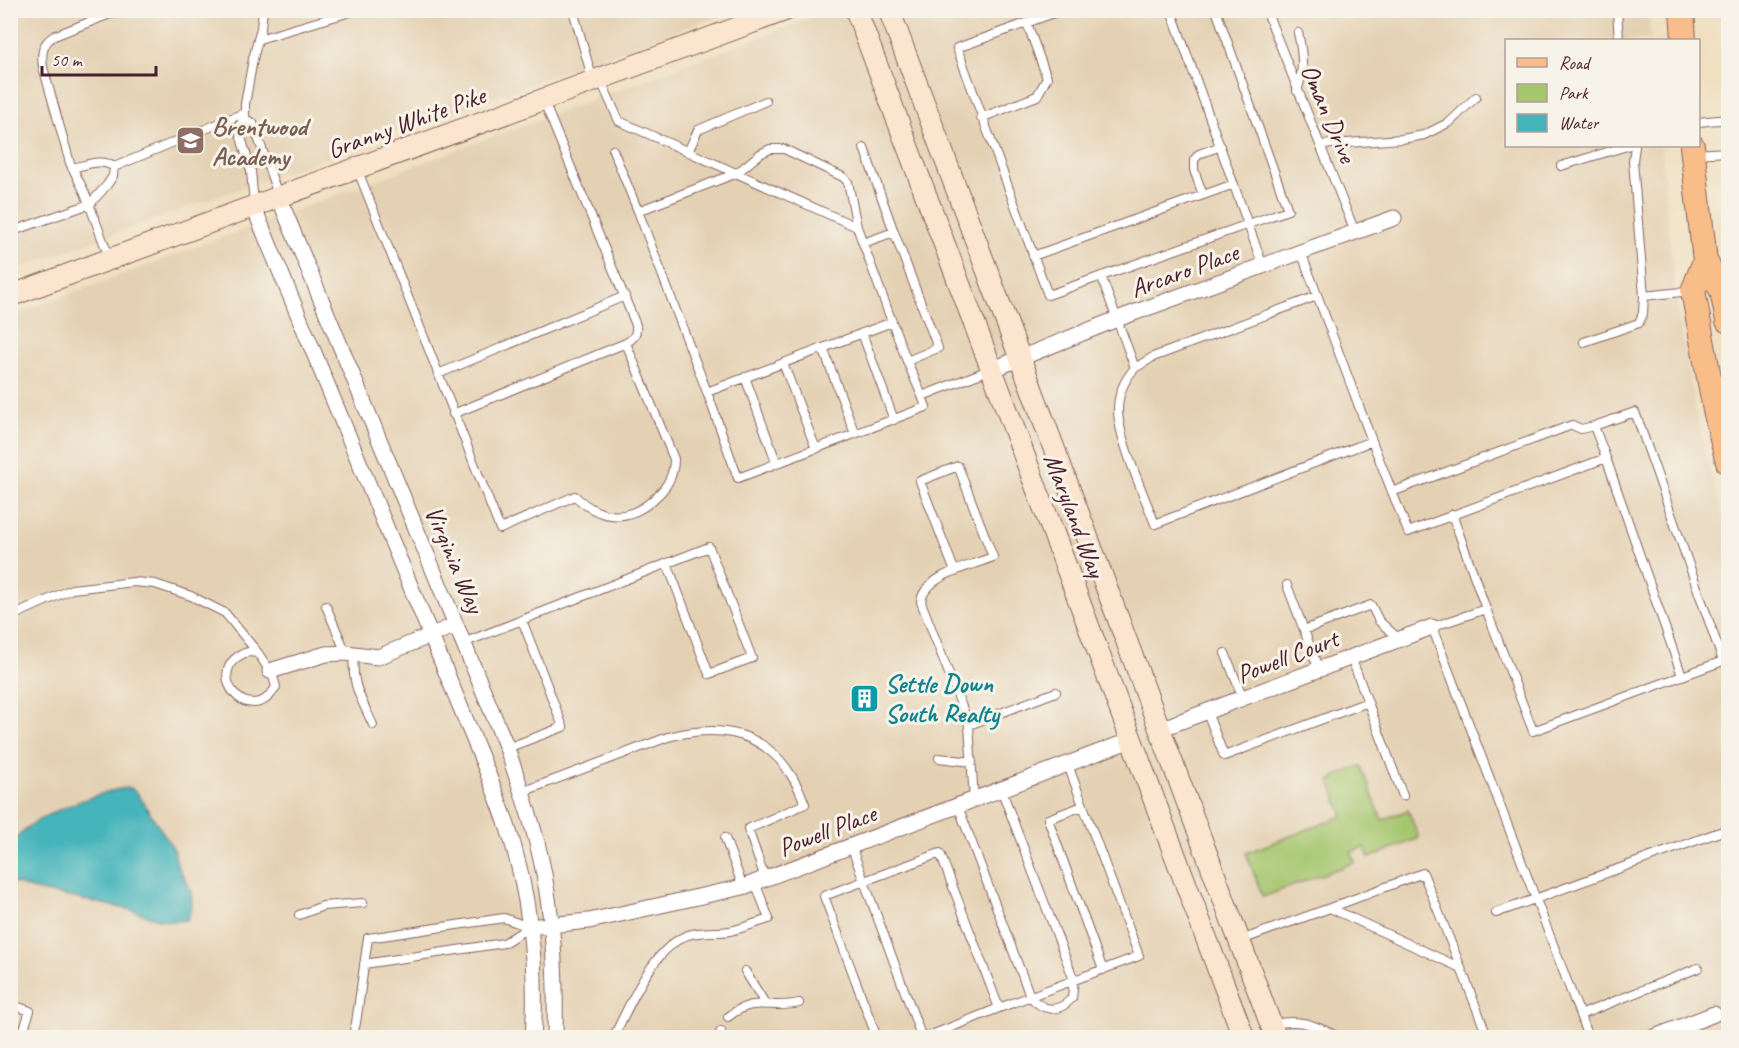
<svg xmlns="http://www.w3.org/2000/svg" width="1739" height="1048" font-family="Caveat,sans-serif">
<style>
.built{fill:#e4d1b4}
.green{fill:#a6c66e;stroke:#78724c;stroke-width:1.5}
.water{fill:#44b4bb;stroke:#476a73;stroke-width:1.5}
.lines{fill:none;stroke-linecap:round;stroke-linejoin:round}
.service-casing{stroke:#846360;stroke-width:10}
.minor-casing{stroke:#846360;stroke-width:17}
.secondary-casing{stroke:#846360;stroke-width:23}
.primary-casing{stroke:#846360;stroke-width:26}
.service{stroke:#fff;stroke-width:8}
.minor{stroke:#fff;stroke-width:15}
.secondary{stroke:#fce5cf;stroke-width:21}
.primary{stroke:#f8bd88;stroke-width:24}
.labels{text-anchor:middle;stroke-width:6;stroke-linejoin:round;paint-order:stroke}
.street-label{font-size:26px;fill:#4a1f2b;stroke:#f7f3e8}
.education-label{font-size:26px;font-weight:bold;fill:#785e54;stroke:#f7f3e8;text-anchor:start}
.culture-label{font-size:26px;font-weight:bold;fill:#0d838f;stroke:#f7f3e8;text-anchor:start}
</style>
<rect width="100%" height="100%" fill="#f7f3e8"/>
<filter id="ink" filterUnits="userSpaceOnUse"><feTurbulence type="fractalNoise" baseFrequency=".0167" numOctaves="2"/><feDisplacementMap in="SourceGraphic" scale="12" xChannelSelector="R" yChannelSelector="G"/><feConvolveMatrix kernelMatrix="1 2 1 2 8 2 1 2 1" color-interpolation-filters="sRGB"/></filter>
<filter id="wash" filterUnits="userSpaceOnUse"><feTurbulence type="fractalNoise" baseFrequency=".008" numOctaves="4" result="noise"/><feDisplacementMap in="SourceGraphic" scale="24" xChannelSelector="R" yChannelSelector="G"/><feGaussianBlur stdDeviation="1.35" result="paint"/><feColorMatrix in="noise" values="0 0 0 0 0 0 0 0 0 0 0 0 0 0 0 0 0 1.4 0 .05"/><feComposite in="paint" operator="in"/></filter>
<g filter="url(#wash)">
<rect width="100%" height="100%" fill="#f0e0c1"/>
<path class="built" d="M11,11H732L11,271Z
M829,11H1648L1651,40H1506V146H1661L1675,294L1697,419L1728,537V1037L11,1038V316Z"/>
<path class="green" d="M1361,766L1382,820L1408,810L1419,838L1369,858L1365,847L1351,852L1355,862L1263,897L1246,853L1343,816L1330,781L1335,779L1334,777Z"/>
<path class="water" d="M131,788L137,793L173,848L177,864L191,891L192,906L187,920L169,921L155,918L128,909L35,890L11,882V842C19,836 25,829 33,824C51,811 109,788 131,788Z"/>
</g>
<g filter="url(#ink)">
<g class="lines">
<defs>
<path id="service" d="M573,10L593,81
M1062,10L957,48L1048,295L1288,210L1216,10
M1171,10L1263,266
M1266,10L1355,232
M1617,10L1619,40
M259,39L357,10
M601,81L619,121L857,227
M1297,91C1304,71 1303,54 1298,33
M981,118L1037,96L1047,78L1027,23
M245,119L253,123L278,195
M1698,122L1728,119
M1320,145L1402,139L1424,135L1450,122L1476,97
M1635,146L1633,161L1644,296L1691,291
M864,148L894,232
M613,150L638,211
M688,152L698,130L766,101
M1694,154L1728,152
M1561,166L1627,146
M114,167L244,113
M72,168C87,165 101,158 114,167
M358,171L500,529L575,496C601,521 630,523 657,496C668,486 674,474 674,459L626,343C634,338 637,335 636,325L544,102
M1203,195L1194,170V160L1199,154L1221,146
M254,204L251,171L238,127L245,119V104L253,59L261,28L263,10
M10,232L90,204L107,185L113,176L114,167
M863,243L894,232L938,348L907,361L922,396L989,370
M1301,252L1372,441
M1033,256L1234,184
M109,257L85,193L70,163L43,67C41,54 42,43 54,36L120,10
M1101,276L1135,368C1125,379 1118,394 1118,410C1118,438 1144,495 1155,524L1372,441L1408,532L1606,458L1682,676L1723,661L1635,412L1594,426L1606,458
M892,322L857,227L848,182L843,177L784,149H770L760,154L737,173L638,211L707,392L892,322L907,361
M862,333L894,420
M1584,342L1639,323L1643,313L1644,296
M823,348L855,434
M783,363L816,449
M1135,368L1153,357L1317,296
M438,374L625,296
M745,377L777,464
M707,392L738,478L926,407L922,396
M453,414L626,343
M1392,492L1572,425L1581,429L1594,426
M1452,514L1486,609L1432,627L1580,1015
M955,572L920,481L958,466L993,557C971,566 924,575 921,602L969,725
M1287,585L1319,670
M326,606L346,653
M1486,609L1533,731L1682,676
M10,617L72,589L134,582L155,584L191,596L225,613L258,653
M522,620L709,547L752,658L709,674L667,563
M1304,630L1371,605L1379,621L1399,639
M463,643L522,620L563,727L507,748
M248,652L258,653L273,676L276,687C249,733 199,667 248,652Z
M1225,653L1243,698
M354,655C351,685 361,698 373,725
M1351,657L1403,796
M1207,712L1224,756L1368,702
M939,758L972,762
M522,792L668,737C733,720 781,738 805,804L748,829L765,878
M974,800L969,725L1056,692
M958,806L1030,996C1042,1011 1058,1014 1072,998L1074,980L1001,789
M1083,806L1048,819L1103,970
M725,838L743,887
M851,846L922,1038
M1330,908L1423,873L1461,968
M1496,913L1728,829
M299,915L323,906L363,903
M1241,940L1330,908L1461,968L1488,1038
M364,964L504,943L529,927
M745,971L766,1005
M10,1004L30,1011L21,1038
M999,1008L1139,956L1068,765
M728,1017C755,995 769,1010 799,1003
M1274,1024C1303,1018 1315,1026 1341,1038
M352,1038L356,1023L368,938L504,918L529,927
M613,1038C629,1007 653,947 688,935C701,931 716,933 730,931C743,928 756,923 769,919L755,882
M718,1038L721,1031
M877,1038L824,896L940,853L999,1008L924,1038
M1588,1038L1580,1015L1698,968"/>
<path id="minor" d="M279,198L507,748C522,793 539,839 546,886C555,936 556,987 555,1038
M254,208L482,759C490,779 498,799 505,819C529,888 538,965 533,1038
M991,370L1117,319L1394,218
M270,671L326,654L346,653L378,657L456,625
M1160,729L1432,627
M529,927L589,921L743,887L1131,740
M1652,1038L1714,1014"/>
<path id="secondary" d="M856,10L1244,1038
M889,10L1276,1038
M10,296L786,10"/>
<path id="primary" d="M1682,10L1684,40
M1692,146L1705,261L1722,291L1728,321
M1705,261L1693,291L1715,410L1728,462"/>
</defs>
<use href="#service" class="service-casing"/>
<use href="#minor" class="minor-casing"/>
<use href="#secondary" class="secondary-casing"/>
<use href="#primary" class="primary-casing"/>
<use href="#service" class="service"/>
<use href="#minor" class="minor"/>
<use href="#secondary" class="secondary"/>
<use href="#primary" class="primary"/>
</g>
</g>
<defs>
<symbol id="school-square" viewBox="-11 -11 22 22"><rect x="-9" y="-9" width="18" height="18" rx="4" fill="#8d6e63" stroke="#f7f3e8"/><path d="M0-5L7-2L0 1L-7-2ZM-4 1L0 2.5L4 1V4Q0 6-4 4Z" fill="#fff"/></symbol>
<symbol id="building-square" viewBox="-11 -11 22 22"><rect x="-9" y="-9" width="18" height="18" rx="4" fill="#0f9aa8" stroke="#f7f3e8"/><path d="M-4-6H4V6H1V3H-1V6H-4ZM-2.5-4.3h1.7v1.8h-1.7ZM.8-4.3h1.7v1.8H.8ZM-2.5-1h1.7V.8h-1.7ZM.8-1h1.7V.8H.8Z" fill="#fff"/></symbol>
</defs>
<g fill-rule="evenodd">
<use href="#school-square" x="174" y="124" width="33" height="33"/>
<use href="#building-square" x="848" y="682" width="33" height="33"/>
</g>
<g class="labels">
<g class="street-label">
<text transform="translate(1329 113) rotate(67)" y="9">Oman Drive</text>
<text transform="translate(406 122) rotate(-20)" y="9">Granny White Pike</text>
<text transform="translate(1184 270) rotate(-20)" y="9">Arcaro Place</text>
<text transform="translate(1075 515) rotate(69)" y="9">Maryland Way</text>
<text transform="translate(455 559) rotate(67)" y="9">Virginia Way</text>
<text transform="translate(1287 656) rotate(-21)" y="9">Powell Court</text>
<text transform="translate(827 830) rotate(-21)" y="9">Powell Place</text>
</g>
<g class="education-label">
<text x="212" y="135">Brentwood<tspan x="212" dy="30">Academy</tspan></text>
</g>
<g class="culture-label">
<text x="885" y="692">Settle Down<tspan x="885" dy="30">South Realty</tspan></text>
</g>
</g>
<rect width="1739" height="1048" fill="none" stroke="#f7f3e8" stroke-width="36"/>
<rect x="1505" y="39" width="195" height="108" fill="#f7f3e8" stroke="#b29e9c" stroke-width="1.5"/>
<rect x="1517" y="58" width="30" height="9" fill="#f8bd88" stroke="#b29e9c" stroke-width="1.5"/>
<text x="1559" y="69" font-size="18" fill="#4a1f2b">Road</text>
<rect x="1517" y="84" width="30" height="18" fill="#a6c66e" stroke="#b29e9c" stroke-width="1.5"/>
<text x="1559" y="99" font-size="18" fill="#4a1f2b">Park</text>
<rect x="1517" y="114" width="30" height="18" fill="#44b4bb" stroke="#b29e9c" stroke-width="1.5"/>
<text x="1559" y="129" font-size="18" fill="#4a1f2b">Water</text>
<path d="M42 66v9h114v-9" fill="none" stroke="#4a1f2b" stroke-width="3"/>
<text x="51" y="66" font-size="18" fill="#4a1f2b" stroke="#f7f3e8" stroke-width="4.5" paint-order="stroke">50 m</text>
</svg>
